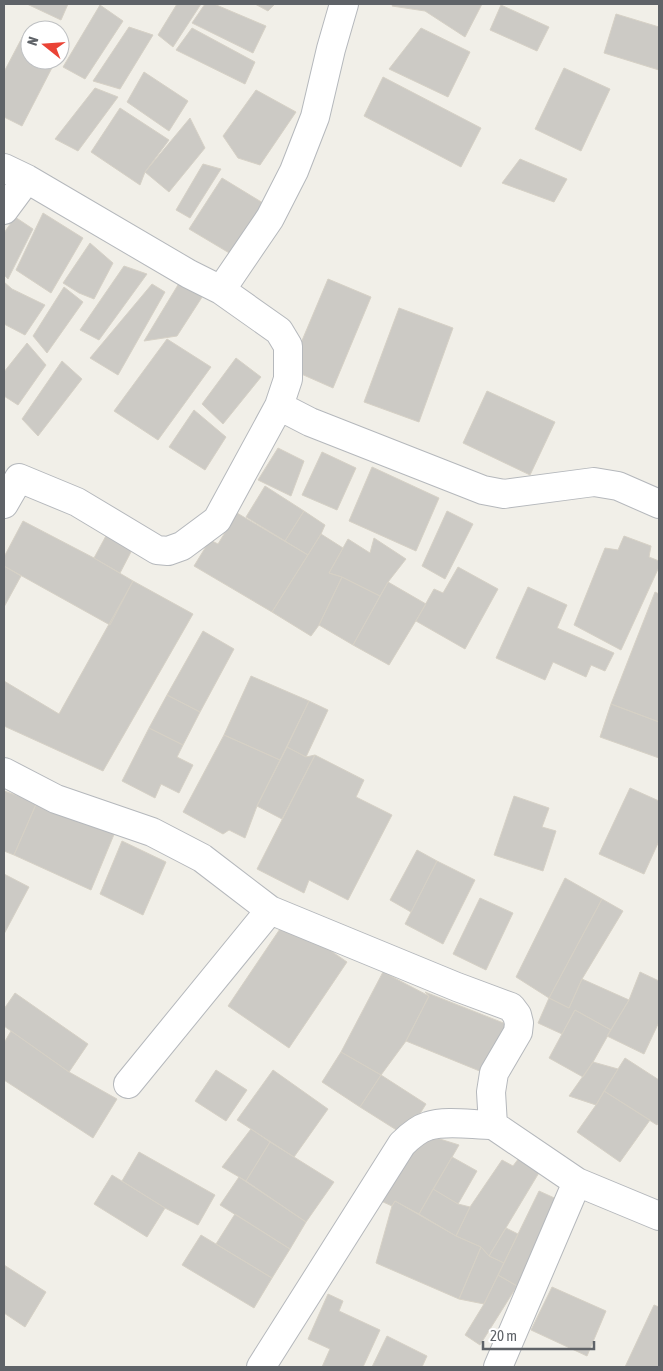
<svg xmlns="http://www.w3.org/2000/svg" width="663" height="1371" font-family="'Asap Condensed',sans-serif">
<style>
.building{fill:#cccac5;stroke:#d6d1c6}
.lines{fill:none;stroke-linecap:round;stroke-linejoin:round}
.minor-casing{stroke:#b5b8bc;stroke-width:30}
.minor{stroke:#fff;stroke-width:28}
</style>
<rect width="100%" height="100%" fill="#f1efe8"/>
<path class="building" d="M27,4H68L61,20Z
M177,4H201L173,47L158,35Z
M205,4H214L266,26L253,53L192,23Z
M255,4H275L268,11Z
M393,4H482L465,37L425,11L392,6Z
M100,5L123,21L85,79L63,67Z
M501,5L549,27L537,51L490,30Z
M616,14L659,27V70L604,53Z
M129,27L153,35L120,89L93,81Z
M192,28L255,62L245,84L176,50Z
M421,28L470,52L448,97L389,69Z
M26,30L30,32V60H56L22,126L4,117V72Z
M564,68L610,89L581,151L535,129Z
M144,72L188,101L169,131L127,102Z
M383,77L481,128L461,167L364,116Z
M95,88L118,97L78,151L55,139Z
M256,90L296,112L260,165L238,158L223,136Z
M120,108L169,140L145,172L140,185L91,152Z
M190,118L205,148L169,192L145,172Z
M520,159L567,179L554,202L502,183Z
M203,164L221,169L190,218L176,210Z
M222,178L263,203L236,257L189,229Z
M43,213L83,238L51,293L16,270Z
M15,217L33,229L8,279L4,275V233Z
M90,243L113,263L94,299L79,293L63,283Z
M124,266L147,274L99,340L80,330Z
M184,275L206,291L177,336L144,341Z
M328,279L371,297L333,388L290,369Z
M4,282L12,289L45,305L25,335L4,324Z
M152,284L165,292L118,375L90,358Z
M64,287L83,302L47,353L33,336Z
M399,308L453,328L419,422L364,402Z
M167,339L211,367L158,440L114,411Z
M27,343L46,365L18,405L4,396V372Z
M236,358L261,377L223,424L202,404Z
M62,361L82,379L38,436L22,419Z
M487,391L555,422L530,475L463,443Z
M194,410L226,437L205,470L169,447Z
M278,448L304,461L291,496L258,480Z
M322,452L356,468L337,510L302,495Z
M372,467L439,498L416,551L349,521Z
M265,486L304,511L285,541L246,517Z
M304,511L325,525L321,534L308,555L285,541Z
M447,511L473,524L445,579L422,566Z
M237,513L308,555L272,612L194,566L210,540L218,544Z
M23,521L94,558L133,581L110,625L4,566V557Z
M107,534L133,548L120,573L94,558Z
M321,534L343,548L329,573L342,577L319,625L311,636L272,612Z
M624,536L651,546L649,557L659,561V567L621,650L574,625L605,548L618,550Z
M374,538L406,559L388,582L380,596L342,577L329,573L348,539L370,553Z
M4,566L21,576L4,607Z
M458,567L498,589L465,649L416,621L434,589L443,593Z
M342,577L380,596L353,645L319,625Z
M133,581L193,614L103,771L4,726V681L59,714Z
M388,582L426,604L389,665L353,645Z
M528,587L567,605L557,628L614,653L605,671L591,665L586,677L553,662L545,680L496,658Z
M655,592L659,594V722L611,704Z
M203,631L234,649L200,712L167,695Z
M251,676L309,701L280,760L224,735Z
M167,695L200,712L183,745L149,728Z
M309,701L328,710L306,757L287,747Z
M611,704L659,722V758L600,737Z
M149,728L183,745L177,757L193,765L179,793L161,784L155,798L122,781Z
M224,735L280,760L257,806L245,838L229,830L223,834L183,812Z
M287,747L306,757L315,755L282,819L257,806Z
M315,755L364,780L356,797L392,815L348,900L309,880L304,893L257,869Z
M630,788L659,801V841L644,874L599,854Z
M4,791L37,802L14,855L4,851Z
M514,796L549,808L542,827L556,831L543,871L494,855Z
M37,802L115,832L91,890L14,855Z
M122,841L166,862L143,915L100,894Z
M417,850L437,861L411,912L390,900Z
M437,861L475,880L443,944L405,924Z
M4,874L29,887L4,934Z
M565,878L602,899L549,998L516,977Z
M480,898L513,913L486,970L453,954Z
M602,899L623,911L582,979L569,1008L549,998Z
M286,920L347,962L289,1048L228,1006Z
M383,972L429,996L406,1041L381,1075L341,1052Z
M640,972L659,981V1022L644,1054L607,1036L629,1000Z
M582,979L629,1000L611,1030L575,1010L562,1034L538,1023L549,998L569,1008Z
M425,992L506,1024L487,1074L406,1041L429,996Z
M15,993L88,1044L69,1072L4,1026V1009Z
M575,1010L611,1030L593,1062L583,1077L549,1058Z
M11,1031L69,1072L117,1099L93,1138L4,1080V1043Z
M341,1052L381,1075L360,1107L322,1082Z
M625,1058L659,1080V1122L657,1125L604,1091Z
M593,1062L618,1069L596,1105L569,1096Z
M216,1070L247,1090L226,1121L195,1101Z
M273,1070L328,1109L294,1157L237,1120Z
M381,1075L426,1104L406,1136L360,1107Z
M604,1091L650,1120L620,1162L577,1132L596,1105Z
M251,1129L270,1142L246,1181L222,1167Z
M424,1134L459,1145L419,1214L395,1201L392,1206L381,1201Z
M270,1142L334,1182L306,1222L246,1181Z
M139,1152L215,1195L198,1225L165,1208L122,1181Z
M452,1157L477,1171L458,1204L433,1189Z
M519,1158L540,1171L489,1256L481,1247L456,1236L470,1207L502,1160L513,1166Z
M112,1175L165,1208L147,1237L94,1204Z
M239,1177L306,1222L290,1249L220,1205Z
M433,1189L458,1204L470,1207L456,1236L419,1214Z
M539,1191L561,1201L517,1286L498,1275Z
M395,1201L456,1236L481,1247L459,1299L376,1263L392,1206Z
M235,1214L290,1249L272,1278L216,1244Z
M506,1228L518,1234L504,1263L489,1256Z
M201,1235L272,1278L254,1308L182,1265Z
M481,1247L489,1256L504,1263L484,1304L459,1299Z
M4,1265L46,1292L25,1327L4,1313Z
M498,1275L517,1286L480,1345L465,1335L484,1304Z
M552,1287L606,1311L587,1356L531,1330Z
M328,1294L343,1301L339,1311L380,1330L363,1367H322L330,1349L308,1339Z
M654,1305L659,1307V1367H625Z
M387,1336L427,1356L422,1367H372Z"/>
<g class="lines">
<defs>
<path id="minor" d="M4,168L27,179L189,274L221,290L270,218L294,171L315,117L331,49L344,4
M4,210L27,179
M221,290L279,331L288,346V379L279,406
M4,504L19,478L77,502L157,550L168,551L182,546L217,520L279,406L310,422L483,490L504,494L594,482L618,486L659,504
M4,772L56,799L152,832L202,858L270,910L457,987L511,1007L517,1015L519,1023L518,1032L494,1073L491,1092L493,1125L577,1182L659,1216
M128,1084L270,910
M261,1367L402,1144C409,1137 418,1129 428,1126C446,1120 473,1125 493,1125
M498,1367L577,1182"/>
</defs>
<use href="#minor" class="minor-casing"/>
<use href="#minor" class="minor"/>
</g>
<rect width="663" height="1371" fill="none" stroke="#5f6368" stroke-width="10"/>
<g transform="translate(45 45) rotate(287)"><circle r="24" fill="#ffffff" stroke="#bfc1c3"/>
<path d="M0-4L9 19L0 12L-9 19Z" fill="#ea4335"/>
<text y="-8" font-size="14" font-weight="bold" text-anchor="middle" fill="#5f6368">N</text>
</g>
<path d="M483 1341v8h111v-8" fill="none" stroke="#5f6368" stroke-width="2.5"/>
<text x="490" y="1341" font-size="15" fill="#5f6368" stroke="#ffffff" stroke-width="4" paint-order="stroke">20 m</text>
</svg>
